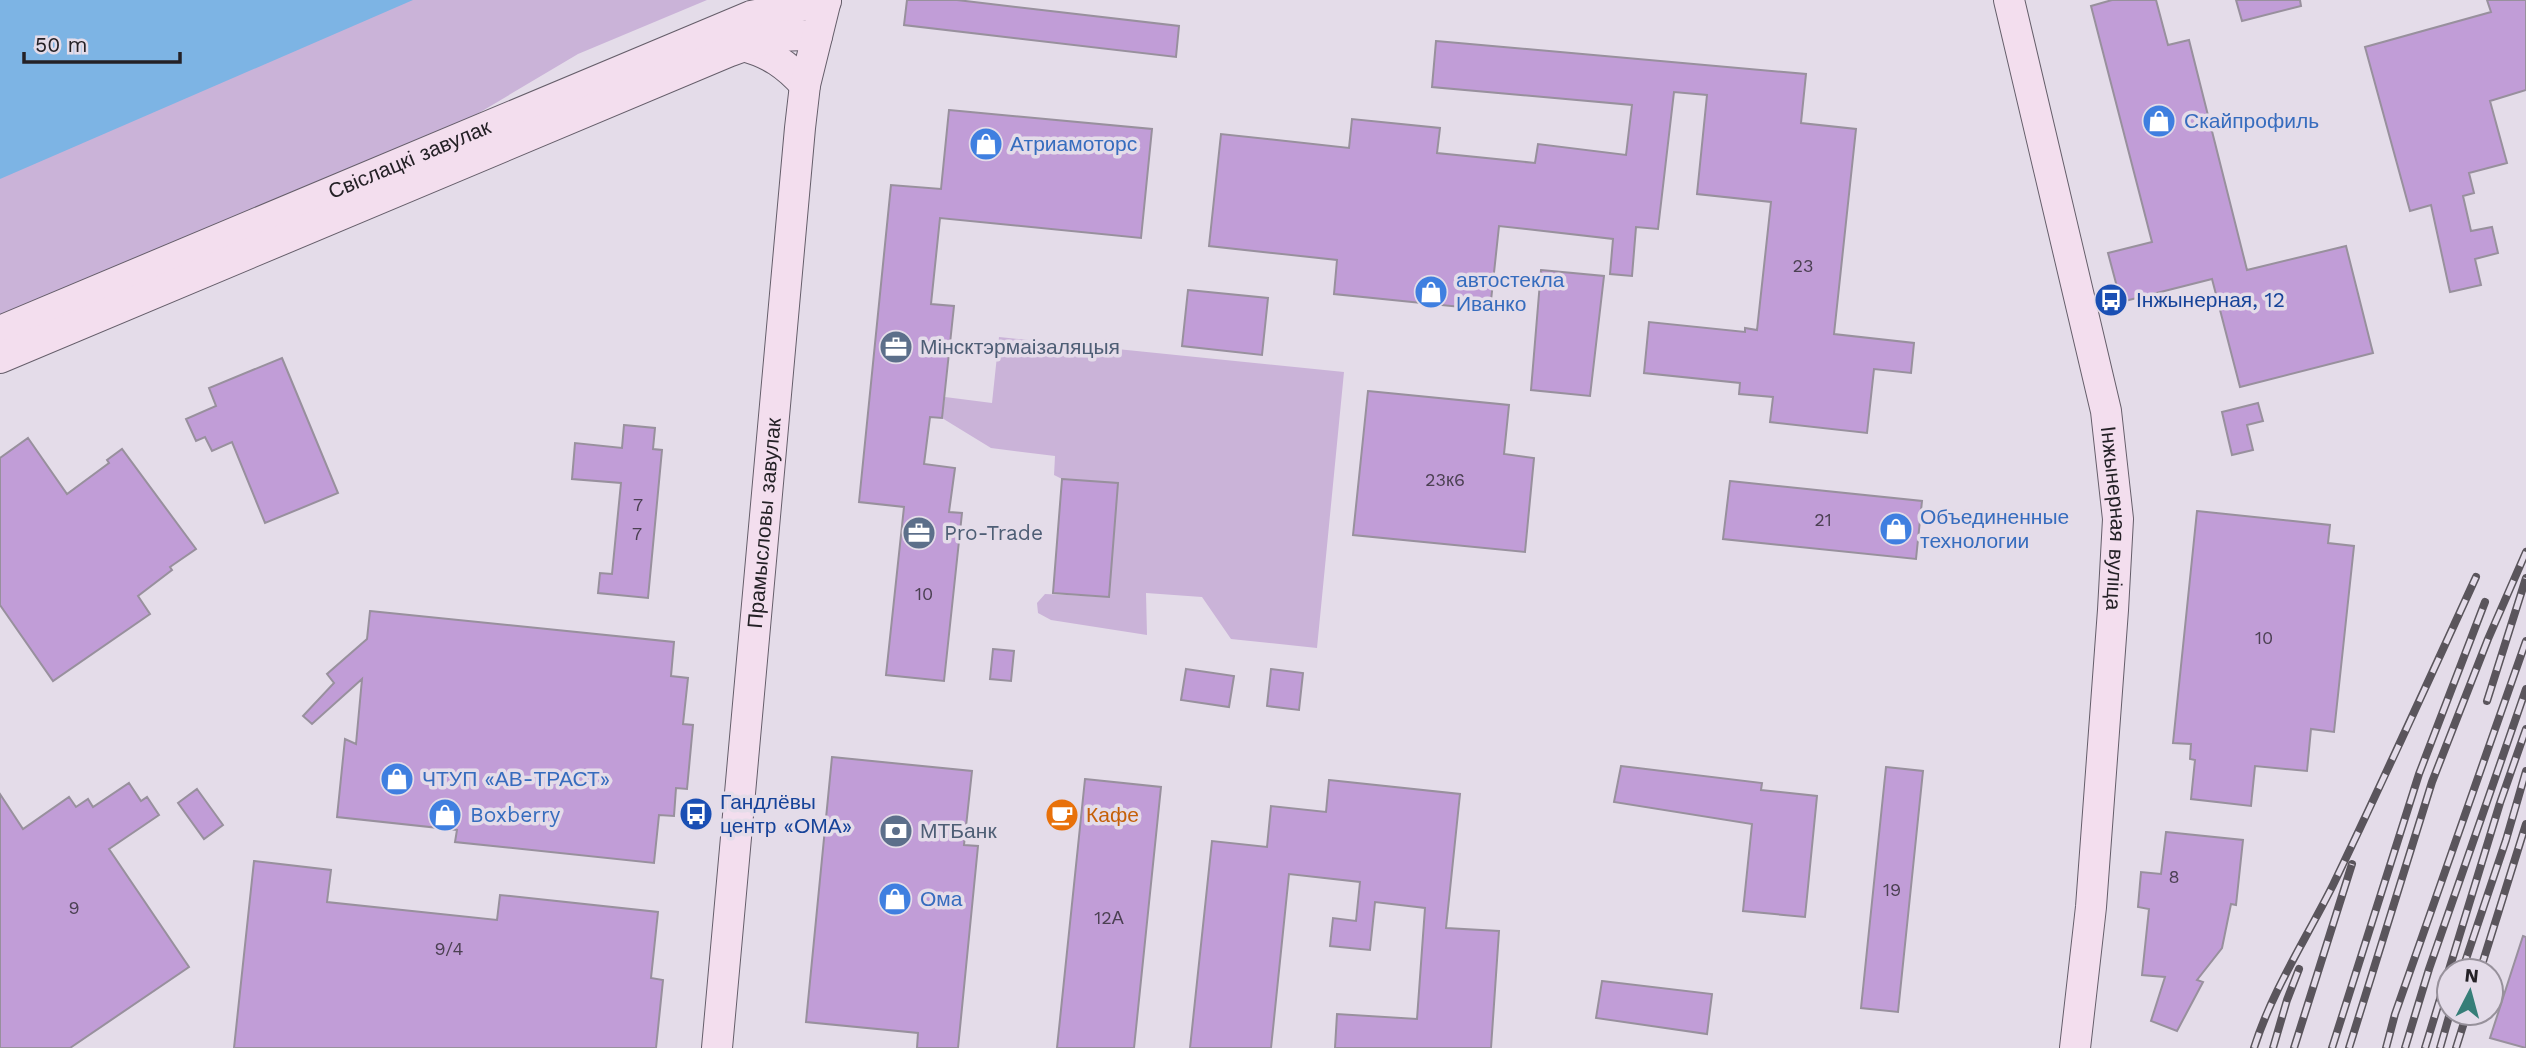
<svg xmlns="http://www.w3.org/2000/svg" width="2526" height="1048" font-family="'Work Sans',sans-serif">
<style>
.green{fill:#cab3d8}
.water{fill:#7db4e4}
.building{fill:#c19dd7;stroke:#98909d;stroke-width:2}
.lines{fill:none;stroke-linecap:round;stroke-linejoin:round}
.secondary-casing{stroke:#655e6a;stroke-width:32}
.secondary{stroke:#f3deee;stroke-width:30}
.rail-casing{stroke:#5a555c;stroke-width:8}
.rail{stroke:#e4dce9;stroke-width:5;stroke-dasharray:16;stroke-linecap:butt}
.labels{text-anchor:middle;stroke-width:7;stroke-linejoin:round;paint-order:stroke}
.number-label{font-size:18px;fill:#4b4052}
.shop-label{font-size:21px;fill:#366cbe;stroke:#e4dce9;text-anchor:start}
.street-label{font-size:21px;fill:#242126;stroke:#e4dce9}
.transit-label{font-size:21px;fill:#164399;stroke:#e4dce9;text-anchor:start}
.service-label{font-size:21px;fill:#4e5e75;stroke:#e4dce9;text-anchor:start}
.food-label{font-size:21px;fill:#c56008;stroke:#e4dce9;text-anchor:start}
</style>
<rect width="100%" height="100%" fill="#e4dce9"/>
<path class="green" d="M0,0H707L578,54L467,120L0,320Z
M999,337L1344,372L1317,648L1231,639L1202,597L1146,593L1147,635L1051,620L1038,613L1037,603L1045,594L1109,597L1118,484L1062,479L1054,475L1055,456L991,448L942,418L945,397L992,403Z"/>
<path class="water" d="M0,0H413L0,179Z"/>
<path class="building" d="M907,0H957L1179,26L1176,57L904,25Z
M2112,0H2156L2168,45L2189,40L2247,270L2346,246L2373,353L2240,387L2212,279L2121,302L2108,253L2152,242L2091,6Z
M2236,0H2300L2301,6L2242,21Z
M2487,0H2526V90L2490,101L2507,163L2469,173L2474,193L2463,196L2471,231L2492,227L2498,253L2475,259L2481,285L2450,292L2431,205L2410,211L2365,47L2491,12Z
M1436,41L1806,74L1801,123L1856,129L1834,334L1914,343L1911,373L1874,369L1867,433L1770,422L1773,397L1739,394L1740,383L1644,373L1649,322L1745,332V328L1757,330L1771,202L1697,194L1707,95L1674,92L1658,229L1636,227L1632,276L1610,274L1613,239L1499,226L1490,310L1334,294L1337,260L1209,246L1221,134L1349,148L1352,119L1440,128L1437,153L1535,163L1538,144L1626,155L1632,105L1432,87Z
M949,110L1152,129L1141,238L940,218L931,304L954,306L942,418L930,417L924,464L955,468L949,512L962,513L944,681L886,675L904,507L859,502L891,185L941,189Z
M1541,270L1604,276L1590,396L1531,390Z
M1188,290L1268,298L1262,355L1182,346Z
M282,358L338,493L265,523L232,442L212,451L205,437L196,441L186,419L216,406L209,388Z
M1368,391L1509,405L1504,454L1534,458L1525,552L1353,535Z
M2258,403L2263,421L2247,425L2253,450L2232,455L2222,412Z
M624,425L655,428L653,449L662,450L648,598L598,593L600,573L612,574L621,483L572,479L575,443L622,448Z
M28,438L67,494L109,463L107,460L122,449L196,549L170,567L172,570L138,596L150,614L53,681L0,605V458Z
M1062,479L1118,483L1109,597L1053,593Z
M1730,481L1922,501L1916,559L1723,539Z
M2197,511L2330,525L2328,543L2354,546L2334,732L2311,729L2307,771L2255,766L2251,806L2191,799L2195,760L2190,759L2191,744L2173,743Z
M370,611L674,642L671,676L688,678L683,724L693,725L687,789L676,788L674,816L659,815L654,863L455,842L457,830L337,817L345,739L356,744L362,679L312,724L303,716L334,683L327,674L367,639Z
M993,649L1014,651L1011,681L990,679Z
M1186,669L1234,676L1229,707L1181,700Z
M1271,669L1303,673L1299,710L1267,706Z
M832,757L972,771L964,845L978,846L958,1048H917L918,1033L806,1022Z
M1621,766L1762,783L1761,790L1817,796L1805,917L1743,911L1752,824L1614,802Z
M1886,767L1923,771L1898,1012L1861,1008Z
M1085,779L1161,787L1134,1048H1057Z
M1329,780L1460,794L1446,928L1499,931L1491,1048H1335L1337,1014L1417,1019L1425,908L1375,902L1370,950L1330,946L1333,918L1356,921L1360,882L1289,874L1271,1048H1190L1212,841L1267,847L1271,806L1326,812Z
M129,783L141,801L147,797L159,815L109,849L189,967L70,1048H0V794L23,829L69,797L76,807L88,799L93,807Z
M197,789L223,825L204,839L178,803Z
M2166,832L2243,840L2236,905L2231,904L2222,948L2197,980L2203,982L2177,1031L2151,1021L2165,977L2142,975L2149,909L2138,907L2141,872L2161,874Z
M254,861L331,870L327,902L497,920L500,895L658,912L651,978L663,980L656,1048H234Z
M2523,936L2526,937V1048L2490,1038Z
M1602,981L1712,994L1707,1034L1596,1018Z"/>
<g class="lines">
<defs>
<g id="secondary">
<path id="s1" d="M2009,0L2106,411L2118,519L2113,610L2091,907L2075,1048"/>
<path d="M743,46C770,53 787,65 805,85"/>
<path id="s2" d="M0,331L751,16L826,1"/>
<path d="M0,358L728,52C765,38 777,33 817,36"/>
<path id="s3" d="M717,1048L800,128L805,85L826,0"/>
</g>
</defs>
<use href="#secondary" class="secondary-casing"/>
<use href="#secondary" class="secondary"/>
<defs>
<path id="rail" d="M2487,701L2526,578
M2462,971L2506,840L2526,771
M2480,971L2526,824
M2254,1048C2272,991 2306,939 2333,885C2382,783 2429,680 2476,577
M2273,1048L2287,1000L2299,969
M2294,1048L2352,864
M2332,1048L2419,774L2485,602
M2349,1048L2432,782L2488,639L2526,552
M2386,1048L2395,1014L2526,641
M2405,1048L2429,969L2526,689
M2425,1048L2500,803L2526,729
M2440,1048L2450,1013
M2456,1048L2467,1013"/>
</defs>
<use href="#rail" class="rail-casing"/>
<use href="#rail" class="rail"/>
</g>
<defs>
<symbol id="shop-disc" viewBox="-11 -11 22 22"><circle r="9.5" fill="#3f7fe0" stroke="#e4dce9"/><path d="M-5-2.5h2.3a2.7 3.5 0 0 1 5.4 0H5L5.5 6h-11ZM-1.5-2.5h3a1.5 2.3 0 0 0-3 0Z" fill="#fff"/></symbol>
<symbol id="bus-disc" viewBox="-11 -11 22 22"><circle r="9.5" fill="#1a4fb4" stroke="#e4dce9"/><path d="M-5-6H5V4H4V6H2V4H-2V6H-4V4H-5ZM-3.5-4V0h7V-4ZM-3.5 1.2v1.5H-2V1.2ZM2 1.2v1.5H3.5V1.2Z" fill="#fff"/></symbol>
<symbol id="office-disc" viewBox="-11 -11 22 22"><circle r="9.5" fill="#5c6f8a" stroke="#e4dce9"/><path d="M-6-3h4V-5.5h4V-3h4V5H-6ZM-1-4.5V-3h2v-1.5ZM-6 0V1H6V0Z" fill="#fff"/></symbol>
<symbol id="cafe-disc" viewBox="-11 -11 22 22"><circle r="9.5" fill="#e8710a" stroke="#e4dce9"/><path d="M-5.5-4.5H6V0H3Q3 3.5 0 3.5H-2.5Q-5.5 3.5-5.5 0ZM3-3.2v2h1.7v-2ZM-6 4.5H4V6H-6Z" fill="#fff"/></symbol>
<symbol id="bank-disc" viewBox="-11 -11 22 22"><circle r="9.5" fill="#5c6f8a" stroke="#e4dce9"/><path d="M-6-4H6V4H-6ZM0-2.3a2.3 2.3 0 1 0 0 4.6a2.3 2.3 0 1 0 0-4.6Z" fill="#fff"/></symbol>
</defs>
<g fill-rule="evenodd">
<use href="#shop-disc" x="2140" y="102" width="38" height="38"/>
<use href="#shop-disc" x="967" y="125" width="38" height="38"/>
<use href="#shop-disc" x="1412" y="273" width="38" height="38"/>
<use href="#bus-disc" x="2092" y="281" width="38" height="38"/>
<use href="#office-disc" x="877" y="328" width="38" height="38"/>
<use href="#shop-disc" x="1877" y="510" width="38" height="38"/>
<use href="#office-disc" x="900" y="514" width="38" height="38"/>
<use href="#shop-disc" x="378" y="760" width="38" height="38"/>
<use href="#bus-disc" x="677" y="795" width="38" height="38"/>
<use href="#shop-disc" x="426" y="796" width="38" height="38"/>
<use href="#cafe-disc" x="1043" y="796" width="38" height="38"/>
<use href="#bank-disc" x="877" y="812" width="38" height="38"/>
<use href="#shop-disc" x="876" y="880" width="38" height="38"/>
</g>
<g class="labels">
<g class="number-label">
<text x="1803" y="272">23</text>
<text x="1445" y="486">23к6</text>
<text x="638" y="511">7</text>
<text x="1823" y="526">21</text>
<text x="637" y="540">7</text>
<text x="924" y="600">10</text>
<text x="2264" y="644">10</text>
<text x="2174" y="883">8</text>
<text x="1892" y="896">19</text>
<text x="74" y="914">9</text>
<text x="1109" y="924">12А</text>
<text x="449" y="955">9/4</text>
</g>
<g class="shop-label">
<text x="2184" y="128">Скайпрофиль</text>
<text x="1010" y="151">Атриамоторс</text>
<text x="1456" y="287">автостекла<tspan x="1456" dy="24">Иванко</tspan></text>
<text x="1920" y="524">Объединенные<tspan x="1920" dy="24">технологии</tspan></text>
<text x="422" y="786">ЧТУП «АВ-ТРАСТ»</text>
<text x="470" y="822">Boxberry</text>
<text x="920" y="906">Ома</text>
</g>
<g class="street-label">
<text dy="7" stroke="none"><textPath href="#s2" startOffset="444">Свіслацкі завулак</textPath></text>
<text dy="7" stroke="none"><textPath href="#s1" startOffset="530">Інжынерная вуліца</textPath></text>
<text dy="7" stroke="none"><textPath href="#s3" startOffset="527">Прамысловы завулак</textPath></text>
</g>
<g class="transit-label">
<text x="2136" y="307">Інжынерная, 12</text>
<text x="720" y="809">Гандлёвы<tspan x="720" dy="24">центр «ОМА»</tspan></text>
</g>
<g class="service-label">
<text x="920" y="354">Мінсктэрмаізаляцыя</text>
<text x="944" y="540">Pro-Trade</text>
<text x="920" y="838">МТБанк</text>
</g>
<g class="food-label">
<text x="1086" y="822">Кафе</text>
</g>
</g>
<g transform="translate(2470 992) rotate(6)"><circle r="33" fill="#e4dce9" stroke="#97919b" stroke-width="2"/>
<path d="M0-5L12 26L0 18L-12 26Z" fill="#367e78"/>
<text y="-10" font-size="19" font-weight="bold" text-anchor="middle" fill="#242126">N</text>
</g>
<path d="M24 52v10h156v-10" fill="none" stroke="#242126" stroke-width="3.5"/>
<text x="35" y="52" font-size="21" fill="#242126" stroke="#e4dce9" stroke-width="5" paint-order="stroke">50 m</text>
</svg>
